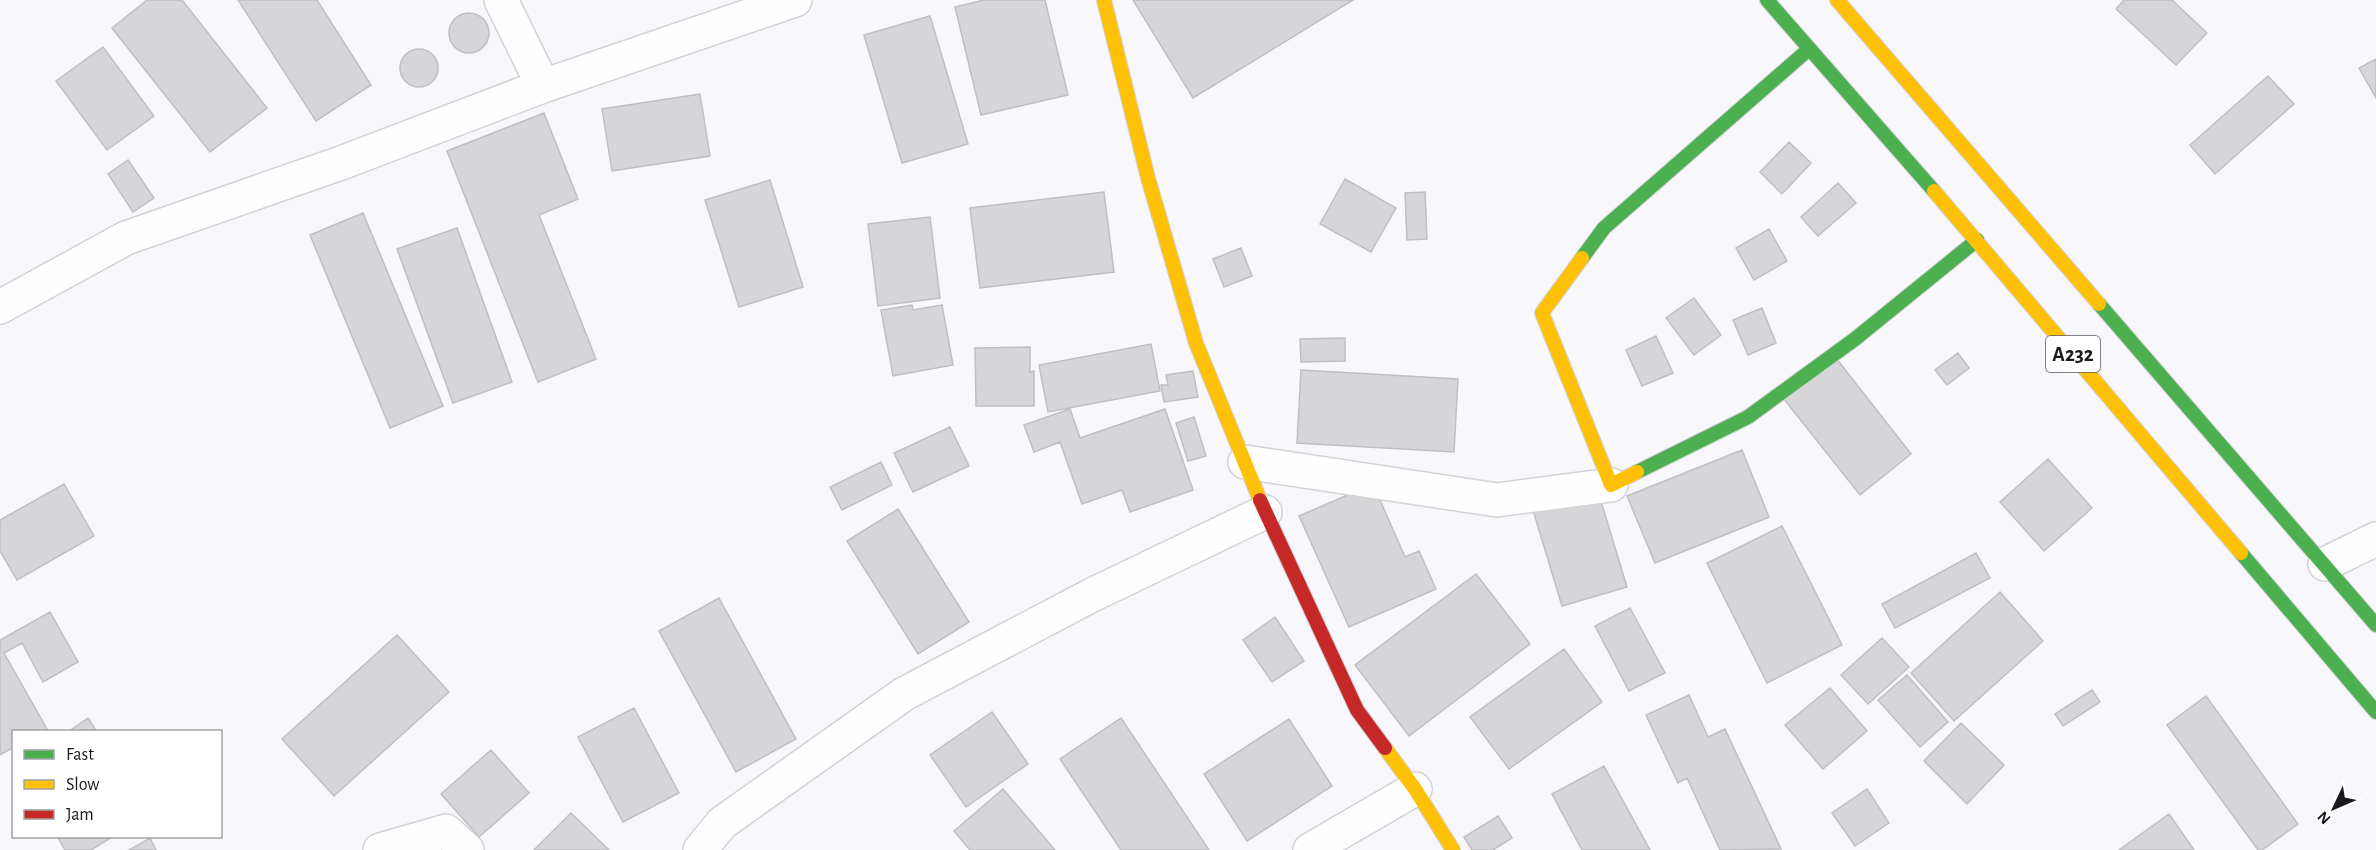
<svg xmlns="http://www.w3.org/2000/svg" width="2376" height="850" font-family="'Alegreya Sans',sans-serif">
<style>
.building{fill:#d6d6d9;stroke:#bfbfc3;stroke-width:1.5}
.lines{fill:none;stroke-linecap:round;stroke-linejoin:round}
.street-casing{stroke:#d3d3d6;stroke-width:36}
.fast-casing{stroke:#d3d3d6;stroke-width:16}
.slow-casing{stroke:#d3d3d6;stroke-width:16}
.jam-casing{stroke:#d3d3d6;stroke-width:16}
.street{stroke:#fefeff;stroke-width:33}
.fast{stroke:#4caf50;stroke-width:14}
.slow{stroke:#ffc107;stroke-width:14}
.jam{stroke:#c62828;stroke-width:14}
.labels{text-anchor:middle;stroke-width:5;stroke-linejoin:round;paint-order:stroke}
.shield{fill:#fff;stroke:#5f5f62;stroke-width:1.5}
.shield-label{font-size:21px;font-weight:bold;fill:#1a1a1e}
</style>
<rect width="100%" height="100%" fill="#f7f7fc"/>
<path class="building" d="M147,0H182L267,108L210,152L112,28Z
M238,0H317L371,85L316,121Z
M984,0H1045L1068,95L981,115L955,7Z
M1133,0H1353L1193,98Z
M2124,0H2172L2207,33L2176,65L2116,9Z
M449 33a20 20 0 1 1 40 0a20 20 0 1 1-40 0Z
M930,16L968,144L902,163L864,35Z
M103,47L154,116L107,150L56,81Z
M400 68a19 19 0 1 1 38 0a19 19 0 1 1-38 0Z
M2376,59V98L2359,68Z
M2268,76L2294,104L2215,174L2190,145Z
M700,94L710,156L612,171L602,109Z
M544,113L578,199L539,215L596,359L538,382L447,151Z
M1789,142L1811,163L1782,194L1760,172Z
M128,160L154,198L133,212L108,174Z
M1345,179L1396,208L1371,252L1320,224Z
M770,180L803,287L739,307L705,200Z
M1838,183L1856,203L1818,236L1801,217Z
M1104,192L1114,272L980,288L970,208Z
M1425,192L1427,239L1407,240L1405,193Z
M363,213L443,406L390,428L310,235Z
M930,217L940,298L878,306L868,224Z
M457,228L512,382L453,403L397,249Z
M1769,229L1787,261L1754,280L1736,248Z
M1241,248L1252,276L1224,287L1213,259Z
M1694,298L1721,335L1694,355L1666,318Z
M912,305L913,310L942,305L953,365L893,376L881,310Z
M1762,308L1776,343L1748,355L1733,320Z
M1656,336L1673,373L1642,386L1626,350Z
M1345,338V361L1301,362L1300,339Z
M1151,344L1160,391L1048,412L1039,365Z
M1030,347V372L1034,371V406H976L975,348Z
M1958,353L1969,368L1947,385L1935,370Z
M1836,358L1911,454L1860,495L1784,399Z
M1301,370L1458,379L1454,452L1297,443Z
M1193,371L1198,397L1164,402L1161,385H1168L1166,375Z
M1070,409L1080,438L1165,409L1193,490L1130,512L1122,490L1082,504L1060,442L1034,452L1024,425Z
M1194,417L1206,456L1188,461L1176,423Z
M950,427L969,466L913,492L894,453Z
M1742,450L1769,517L1655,563L1627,496Z
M2048,459L2092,508L2044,551L2000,502Z
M881,462L892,485L842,510L830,487Z
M64,484L94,536L17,580L0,551V520Z
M1373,484L1405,557L1419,551L1436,589L1349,627L1299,516Z
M1597,488L1627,587L1562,606L1532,507Z
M898,509L969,622L918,654L847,541Z
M1782,526L1842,645L1767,683L1707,563Z
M1976,553L1990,578L1895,628L1882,604Z
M1476,574L1530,644L1409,736L1355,665Z
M2000,592L2043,641L1954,721L1911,673Z
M719,598L796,739L736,772L659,631Z
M1630,608L1665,673L1629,691L1595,626Z
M50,612L78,662L43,682L22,643L4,653L47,729L42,732H14V747L0,755V640Z
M1275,617L1304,661L1272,682L1243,640Z
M397,635L449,692L334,796L282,739Z
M1882,638L1909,667L1868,704L1841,675Z
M1564,649L1602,702L1509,769L1470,717Z
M1907,675L1948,722L1920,747L1878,700Z
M1830,688L1867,731L1823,769L1785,725Z
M2092,690L2100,702L2063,726L2055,714Z
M1689,695L1708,737L1725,729L1781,849L1720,850L1687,778L1678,783L1646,715Z
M2206,696L2298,824L2262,850H2258L2167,725Z
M634,708L679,793L623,822L578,737Z
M992,712L1028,764L966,807L930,755Z
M88,718L97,732H68Z
M1121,718L1209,850H1121L1060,759Z
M1289,719L1332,786L1247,841L1204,774Z
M1961,723L2004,765L1967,804L1924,761Z
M491,750L529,793L479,837L441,794Z
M1604,766L1650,850H1582L1552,794Z
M1003,789L1055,850H970L954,831Z
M1867,789L1889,823L1855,846L1832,813Z
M571,813L609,850H534Z
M2169,814L2194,850H2119Z
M1498,816L1512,838L1493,850H1472L1464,837Z
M57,836H114L91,850H65Z
M150,838L156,850H129Z"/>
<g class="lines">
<defs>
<path id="street" d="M501,0L543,86
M0,307L126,238L341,163L543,86L795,0
M1245,462L1497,500L1611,485
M2325,564L2376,539
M380,850L446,831L467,850
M700,850L722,823L904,694L1092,595L1265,512
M1310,850L1415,789"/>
<path id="fast" d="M1767,0L1934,191
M1582,258L1604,228L1809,49
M2099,304L2376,625
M1637,472L1748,417L1855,339L1977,240
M2241,553L2376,712"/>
<path id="slow" d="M1104,0L1148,178L1196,343L1260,500
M1837,0L2099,304
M1934,191L2241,553
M1582,258L1542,313L1611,485L1637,472
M1385,748L1415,789L1453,850"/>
<path id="jam" d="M1260,500L1357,710L1385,748"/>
</defs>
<use href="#street" class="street-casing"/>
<use href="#fast" class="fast-casing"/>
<use href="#slow" class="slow-casing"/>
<use href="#jam" class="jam-casing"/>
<use href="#street" class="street"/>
<use href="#fast" class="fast"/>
<use href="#slow" class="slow"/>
<use href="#jam" class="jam"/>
</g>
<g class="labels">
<rect class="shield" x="2046" y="336" width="54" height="36" rx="4.5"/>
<g class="shield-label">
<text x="2073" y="361">A232</text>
</g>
</g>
<rect x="12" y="730" width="210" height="108" fill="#ffffff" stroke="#a3a3a5" stroke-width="1.5"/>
<rect x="24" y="750" width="30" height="9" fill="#4caf50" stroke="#a3a3a5" stroke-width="1.5"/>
<text x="66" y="760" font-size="18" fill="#1a1a1e">Fast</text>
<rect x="24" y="780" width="30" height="9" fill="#ffc107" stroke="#a3a3a5" stroke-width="1.5"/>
<text x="66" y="790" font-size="18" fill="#1a1a1e">Slow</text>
<rect x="24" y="810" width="30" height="9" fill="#c62828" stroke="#a3a3a5" stroke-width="1.5"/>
<text x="66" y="820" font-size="18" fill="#1a1a1e">Jam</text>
<g transform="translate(2334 808) rotate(226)" stroke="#ffffff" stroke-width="4.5" paint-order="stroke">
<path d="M0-4.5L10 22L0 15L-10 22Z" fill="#1a1a1e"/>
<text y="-9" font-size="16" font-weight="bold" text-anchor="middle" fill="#1a1a1e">N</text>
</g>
</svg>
